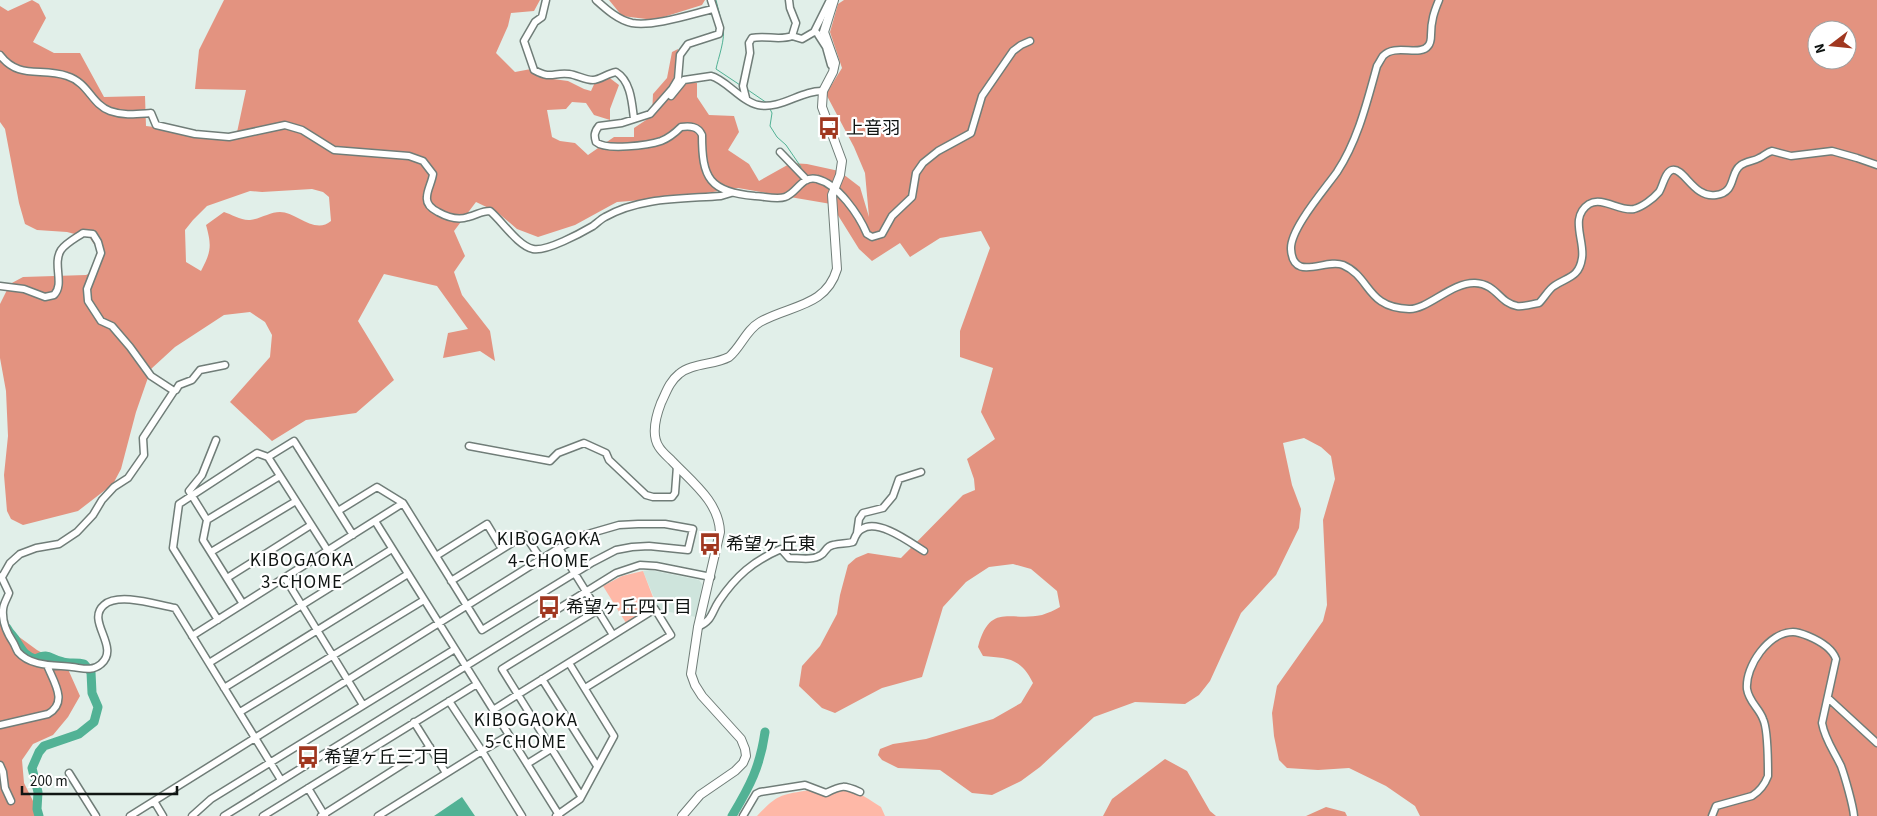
<svg xmlns="http://www.w3.org/2000/svg" width="1877" height="816" font-family="'Source Sans 3','Noto Sans JP',sans-serif">
<style>
.built{fill:#cee4dc}
.green{fill:#feb8a7}
.forest{fill:#e39380;fill-rule:evenodd}
.water{fill:#52b295}
.lines{fill:none;stroke-linecap:round;stroke-linejoin:round}
.stream{stroke:#52b295;stroke-width:1}
.river{stroke:#52b295;stroke-width:9}
.minor-casing{stroke:#707d78;stroke-width:9}
.major-casing{stroke:#707d78;stroke-width:10}
.minor{stroke:#fff;stroke-width:6}
.major{stroke:#fff;stroke-width:8}
.labels{text-anchor:middle;stroke-width:4.5;stroke-linejoin:round;paint-order:stroke}
.poi-label{font-size:18px;fill:#101513;stroke:#fff;text-anchor:start}
.neighbourhood-label{font-size:19px;letter-spacing:1px;fill:#101513;stroke:#fff}
</style>
<rect width="100%" height="100%" fill="#e1efe9"/>
<path class="built" d="M650,570L699,580L702,584L696,617L659,610L643,571Z"/>
<path class="green" d="M643,571L656,605L626,623L603,586L622,576Z
M810,790L825,797C829,795 832,792 836,791C851,785 869,800 881,807L885,816H757C778,794 780,795 810,790Z"/>
<path class="forest" d="M32,0L39,4L46,18L33,42L54,53H80L104,97L145,96L146,126L236,137L246,90L195,89L199,50L224,0H540L534,11L511,13L508,26L496,53L515,72L531,69L538,77L568,81L584,89L591,91L596,80L607,76L619,85L610,109V120L594,115L586,103L572,102L566,109L547,110L552,137L560,141L575,143L588,155L614,137H634V128L652,116L653,94L667,78L672,52L678,49L673,83H697V97L709,115L734,116L739,132L728,150L749,164L759,181L791,163L807,164L839,171L860,187L869,217L865,173L854,147L826,94L842,68L830,32L838,4L844,0H1877V816H1420L1415,806L1386,786L1349,768L1318,770L1287,768L1279,760L1274,736L1272,713L1277,686L1323,621L1327,605L1323,520L1335,479L1331,456L1321,447L1304,438L1283,443L1292,485L1301,509L1299,528L1276,575L1241,613L1210,681L1199,695L1185,704L1135,702L1094,717L1040,767L1021,781L992,795L972,793L940,770L898,768L882,760L878,755L880,749L893,744L926,739L993,719L1021,703L1033,683C1021,658 1008,658 983,656L978,647C990,602 1010,622 1042,615C1048,613 1055,610 1060,607L1057,591L1031,569L1013,564L989,567L966,582L943,607L922,677L882,688L835,713L822,708L799,686L802,666L820,646L837,614L840,595L848,565L856,558L868,553L901,558L963,495L975,490L974,479L967,459L995,439L981,412L993,368L960,357V331L990,248L981,231L940,238L910,257L900,243L872,261L859,249L831,204L738,188L681,197L617,202L575,225L538,237L517,229L497,212L476,202L454,231L465,256L454,272L462,295L490,331L495,361L480,351L443,358L448,333L468,329L437,286L384,274L358,321L394,380L356,413L306,420L272,441L230,402L270,357L272,335L265,322L250,312L224,315L175,347L151,369L136,412L121,469L113,484L78,511L23,525L11,519L7,511L4,475L8,436L6,391L0,358V304L10,284L23,277L86,275L97,270L101,255L90,238L67,232L37,230L25,224L19,203L5,129L0,122V6L8,11ZM1817,30H1847V60H1817ZM312,189L323,192L329,197L331,221C315,235 296,212 280,212C270,212 260,219 250,220C242,221 231,214 224,212L206,225C212,246 211,252 201,271L186,262L185,230L193,220L207,206L250,191L262,192Z
M609,0H705L702,5L654,20L622,16Z
M0,623L37,650L67,667L80,696L68,717L53,735L33,744L22,760L24,783L34,803L36,816H0Z
M1165,759L1187,771L1210,811L1216,816H1103L1112,799Z
M1326,807L1345,812L1347,816H1306Z"/>
<path class="water" d="M462,797L475,816H434Z"/>
<g class="lines">
<path class="stream" d="M716,0L722,24
M723,28C726,37 718,59 716,69L740,85
M748,90L767,103
M770,109L772,113L770,126L777,137L786,145L801,167"/>
<path class="river" d="M7,628C10,634 14,636 17,642C23,651 24,655 35,659C50,652 49,659 63,662C69,664 77,662 84,664L91,672L92,693L98,707L94,722L79,734L44,746L39,752L32,768L38,792L37,809L39,816
M732,816C750,786 760,767 765,732"/>
<defs>
<path id="minor" d="M546,0L542,17L535,22L524,41L534,70C552,80 553,72 569,74C577,75 585,80 593,80C600,80 608,73 616,72C631,81 632,103 634,119
M596,0C606,9 618,20 632,23C653,27 692,14 713,9
M711,0L720,28L719,34L688,44L680,55L678,79L672,89L650,114L622,123L599,126C594,132 594,136 596,142C606,151 649,145 661,141C669,138 675,133 681,127C690,126 698,126 702,135C702,178 709,192 755,196C763,196 777,200 785,197C797,193 802,175 817,179C838,184 859,215 867,234L872,237L882,234L892,216L912,197L916,173L923,163L938,151L971,133L982,96L1013,51L1021,45L1030,41
M789,0L790,8L796,23L792,36
M1439,0C1434,12 1431,21 1431,35C1431,38 1431,43 1428,46C1420,57 1395,43 1383,56C1381,59 1379,63 1377,66C1367,102 1358,140 1337,172C1325,189 1290,229 1291,249C1293,283 1325,258 1343,265C1371,277 1366,308 1409,309C1427,310 1452,282 1475,283C1497,284 1499,303 1517,306C1524,307 1532,304 1539,303C1544,298 1549,289 1554,286C1567,277 1579,278 1582,258C1585,241 1569,217 1589,204C1602,196 1620,212 1634,209C1642,207 1653,199 1659,192C1663,186 1665,172 1672,170C1684,167 1694,199 1716,195C1737,192 1729,173 1741,165C1747,161 1754,161 1759,158C1764,156 1767,152 1772,151L1791,156L1832,151L1857,158L1877,165
M814,32L830,0
M0,55C19,80 41,67 67,76C89,83 91,104 110,111C124,116 137,114 151,113L156,125L195,134L229,137L285,125L302,130L334,150L409,156L423,161L433,174C432,182 427,190 427,197C426,204 432,209 438,212C447,217 457,221 468,217C477,215 481,211 490,211C502,221 518,246 533,249C546,252 581,233 593,226C597,223 601,219 605,217C640,197 683,199 721,196L731,193
M671,96L684,80L711,76C725,79 742,102 758,105C781,110 801,90 823,91
M746,98L743,86L750,53L749,43L752,38C766,35 779,41 792,36L802,39L814,32L817,33L826,47L831,65L834,68
M780,152L807,180
M0,286L24,289L45,297L54,295C65,284 52,264 61,250C66,243 76,238 83,233L93,234L98,242L101,253L87,289L88,301L101,321L112,326L130,347L151,376L174,391L143,438L144,455L128,478L114,487L102,500L93,515L77,532L59,544L36,548L20,554L10,563L2,577
M174,391L176,390L179,385L192,380L200,370L225,365
M216,440L202,475L189,491L207,520L203,540L243,604
M469,446L550,461L558,453L584,443L606,453L609,460L646,495L653,497H672L675,493L677,466
M268,457L328,551
M207,520L280,476
M375,521L559,815
M857,533L859,519L863,513L883,508L893,496L899,479L921,472
M559,548L613,635
M211,552L296,501
M436,556L487,524L502,549
M1,576L9,593C7,599 3,604 3,610C2,622 7,633 13,642C15,645 16,649 18,652C31,667 55,665 72,667C82,668 92,672 101,664C121,647 85,621 104,605C119,592 157,605 175,608L281,780
M227,578L311,525
M285,578L363,705
M451,581L525,535L541,559
M218,620L173,548L179,504L257,453L268,457L294,441L353,535
M698,627C713,620 711,613 719,601C736,576 753,561 781,549L789,558C799,558 812,561 821,555C826,552 826,546 833,545C840,543 846,544 853,542C855,537 857,531 862,529C878,518 911,543 924,551
M192,636L403,503
M209,663L392,549
M542,679L597,766
M224,688L408,574
M1828,698L1877,743
M449,701L482,751L509,735
M493,710L655,609L671,635L585,688
M240,712L424,600
M414,722L446,773
M0,725L48,714C69,702 53,681 47,665
M527,764L551,749
M0,765L3,772L5,788L11,801
M69,773L96,816
M308,788L325,816
M581,796L502,669L598,610
M154,801L163,816
M130,816L559,548L581,536L619,525L638,524H665L693,529L688,550L649,546L632,547L616,550L593,562L482,630L403,503L377,487L338,511
M192,816L211,799L455,649
M224,816L616,573L640,565L656,566L711,577
M263,816L477,684
M321,816L430,747
M378,816L482,751L522,816
M556,816L580,799L614,736L569,663
M743,816L756,794L760,792L805,785L826,793C842,785 844,785 860,792
M1712,816L1716,806L1752,796C1760,791 1765,784 1768,776C1768,763 1768,729 1763,719C1759,708 1749,702 1747,689C1745,666 1769,632 1793,632C1798,632 1803,634 1808,636C1820,641 1832,648 1836,659L1822,723C1825,740 1834,751 1841,766C1845,777 1853,805 1854,816"/>
<path id="major" d="M682,816L700,795L735,771L743,763L746,756L745,749L741,739L702,696L695,685L691,674L698,627L720,532C719,502 692,482 672,461C668,457 662,452 659,447C651,435 656,416 661,403C666,393 669,382 679,374C692,363 714,365 729,357C741,347 746,330 760,322C790,305 826,307 837,269L832,195L840,175L842,161L822,107L823,91L833,72L835,63L824,32L834,0"/>
</defs>
<use href="#minor" class="minor-casing"/>
<use href="#major" class="major-casing"/>
<use href="#minor" class="minor"/>
<use href="#major" class="major"/>
</g>
<defs>
<symbol id="bus-bare" viewBox="-9 -9 18 18"><path d="M-5-6H5V4H4V6H2V4H-2V6H-4V4H-5ZM-3.5-4V0h7V-4ZM-3.5 1.2v1.5H-2V1.2ZM2 1.2v1.5H3.5V1.2Z" fill="#a0371f" stroke="#fff" stroke-width="2.5" paint-order="stroke"/></symbol>
</defs>
<g fill-rule="evenodd">
<use href="#bus-bare" x="813" y="112" width="32" height="32"/>
<use href="#bus-bare" x="694" y="528" width="32" height="32"/>
<use href="#bus-bare" x="533" y="591" width="32" height="32"/>
<use href="#bus-bare" x="292" y="741" width="32" height="32"/>
</g>
<g class="labels">
<g class="poi-label">
<text x="846" y="134">上音羽</text>
<text x="726" y="550">希望ヶ丘東</text>
<text x="566" y="613">希望ヶ丘四丁目</text>
<text x="324" y="763">希望ヶ丘三丁目</text>
</g>
<g class="neighbourhood-label">
<text x="549" y="545">KIBOGAOKA<tspan x="549" dy="22">4-CHOME</tspan></text>
<text x="302" y="566">KIBOGAOKA<tspan x="302" dy="22">3-CHOME</tspan></text>
<text x="526" y="726">KIBOGAOKA<tspan x="526" dy="22">5-CHOME</tspan></text>
</g>
</g>
<g transform="translate(1832 45) rotate(254)"><circle r="24" fill="#ffffff" stroke="#9fa1a1"/>
<path d="M0-4L9 19L0 12L-9 19Z" fill="#a0371f"/>
<text y="-8" font-size="14" font-weight="bold" text-anchor="middle" fill="#101513">N</text>
</g>
<path d="M22 786v8h155v-8" fill="none" stroke="#101513" stroke-width="2.5"/>
<text x="30" y="786" font-size="15" fill="#101513" stroke="#ffffff" stroke-width="4" paint-order="stroke">200 m</text>
</svg>
